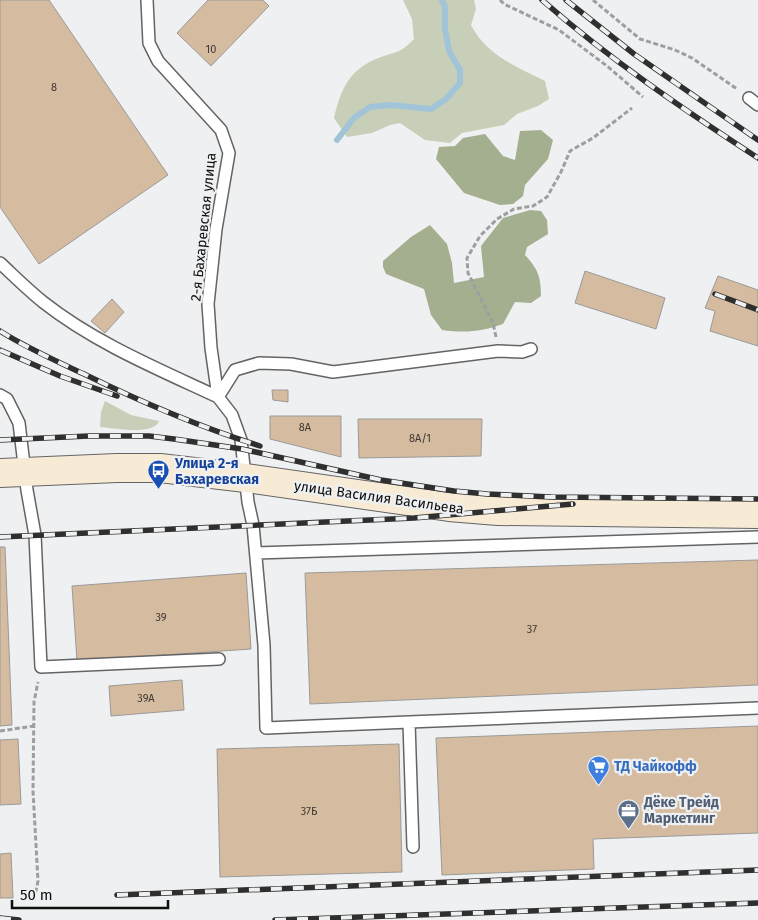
<svg xmlns="http://www.w3.org/2000/svg" width="758" height="920" font-family="'Fira Sans',sans-serif">
<style>
.green{fill:#c7cfb8}
.forest{fill:#a4af8f}
.lines{fill:none;stroke-linecap:round;stroke-linejoin:round}
.stream{stroke:#a1c4d8;stroke-width:6}
.building{fill:#d5bba0;stroke:#9b9a99}
.lane-casing{stroke:#646465;stroke-width:14}
.secondary-casing{stroke:#646465;stroke-width:30}
.path{stroke:#9e9e9f;stroke-width:3;stroke-dasharray:5 2.5;stroke-linecap:butt}
.lane{stroke:#fff;stroke-width:11}
.secondary{stroke:#f8ebd6;stroke-width:28}
.rail-casing{stroke:#2f2f2f;stroke-width:5.5}
.rail{stroke:#eff0f1;stroke-width:4;stroke-dasharray:11;stroke-linecap:butt}
.labels{text-anchor:middle;stroke-width:4.5;stroke-linejoin:round;paint-order:stroke}
.number-label{font-size:11px;fill:#403932}
.street-label{font-size:14px;fill:#0e0e0e;stroke:#eff0f1}
.transit-label{font-size:14px;font-weight:bold;fill:#164399;stroke:#eff0f1;text-anchor:start}
.shop-label{font-size:14px;font-weight:bold;fill:#366cbe;stroke:#eff0f1;text-anchor:start}
.service-label{font-size:14px;font-weight:bold;fill:#4e5e75;stroke:#eff0f1;text-anchor:start}
</style>
<rect width="100%" height="100%" fill="#eff0f1"/>
<path class="green" d="M403,0H474L476,9L471,25C485,54 518,68 545,81L549,99L538,106L517,114L504,125L462,133L450,143L425,140L400,123L390,125L372,133L347,137L334,118C341,88 350,68 381,57C399,51 400,53 414,39L412,19Z
M105,401L131,415L159,421C153,436 114,428 100,427L101,412Z"/>
<path class="forest" d="M541,130L553,140L548,159L525,185L523,196L513,204L500,205L464,193L436,159L439,147L455,146L463,138L485,134L503,156L515,160L520,131Z
M530,210L541,211L547,220L548,234L527,247L525,255C538,269 541,277 541,296L531,303L515,302L503,324C480,332 466,333 442,330L431,315L424,289L386,274L383,267V261L411,237L430,225L447,244L452,263L454,283L484,277L481,246L503,218Z"/>
<g class="lines">
<path class="stream" d="M337,140L354,118L370,107L390,105L431,109L446,99L460,83V70L449,51L445,29V7L442,0"/>
</g>
<path class="building" d="M0,0H49L168,175L39,264L0,207Z
M208,0H263L269,6L211,66L177,33Z
M585,271L665,298L656,329L575,303Z
M718,276L758,290V346L710,331L715,311L705,308Z
M112,299L124,312L105,333L91,321Z
M272,390H288V402L273,400Z
M270,416H341V457L270,439Z
M358,419H482L481,456L359,458Z
M0,547H5L12,725L0,726Z
M758,560V685L310,704L305,573Z
M246,573L251,649L77,661L72,586Z
M182,680L184,710L111,716L109,686Z
M758,726V833L593,839L594,869L442,875L436,738Z
M18,739L21,804L0,805V740Z
M399,744L402,872L220,877L217,749Z
M11,853L13,898H0V854Z"/>
<g class="lines">
<defs>
<path id="lane" d="M147,0L149,43L158,61L221,130L229,153L216,229L208,304L211,348L218,397L232,415L241,440L248,502L253,525L264,645L266,728L409,722L413,847
M749,98L758,105
M0,263C14,276 28,290 43,302C95,343 158,369 218,397
M0,395L7,399L19,423L27,490L35,535L41,667L219,659
M218,397L235,370L259,363L291,364L333,372L498,351L522,352L531,349
M256,553L758,537
M409,722L758,708"/>
<path id="secondary" d="M0,473L117,468H160L246,478L449,507L498,511L758,514"/>
</defs>
<use href="#lane" class="lane-casing"/>
<use href="#secondary" class="secondary-casing"/>
<path class="path" d="M500,0L504,4L559,30L607,66L643,97
M593,0L640,39L675,50L692,58L737,89
M496,337L493,323L468,273L467,258L480,236L497,219L514,209L533,206L547,197L561,172L570,151L593,138L632,108
M0,731L34,726
M34,900L38,881L33,791L34,702L38,682"/>
<use href="#lane" class="lane"/>
<use href="#secondary" class="secondary"/>
<defs>
<path id="rail" d="M542,0C609,59 683,109 758,158
M566,0L634,54L758,140
M715,294L758,310
M0,331C27,348 56,361 84,374C141,402 200,427 260,446
M0,350L60,376L117,396
M0,440L89,436H149L174,439L242,449L381,480L454,491L487,494L551,497L758,499
M0,537L414,518L573,504
M117,895L758,870
M0,918L19,920
M275,920L758,903"/>
</defs>
<use href="#rail" class="rail-casing"/>
<use href="#rail" class="rail"/>
</g>
<defs>
<symbol id="bus-pin" viewBox="-11 -11 22 30"><path d="M0 17L-7.5 6A9.5 9.5 0 1 1 7.5 6Z" fill="#1a4fb4" stroke="#eff0f1"/><path d="M-5-6H5V4H4V6H2V4H-2V6H-4V4H-5ZM-3.5-4V0h7V-4ZM-3.5 1.2v1.5H-2V1.2ZM2 1.2v1.5H3.5V1.2Z" fill="#fff"/></symbol>
<symbol id="supermarket-pin" viewBox="-11 -11 22 30"><path d="M0 17L-7.5 6A9.5 9.5 0 1 1 7.5 6Z" fill="#3f7fe0" stroke="#eff0f1"/><path d="M-6-5.5h2.5l.6 2H6L4.5 2H-2.5L-4.4-4H-6ZM-1.5 3.2a1.3 1.3 0 1 0 .1 0ZM3 3.2a1.3 1.3 0 1 0 .1 0Z" fill="#fff"/></symbol>
<symbol id="office-pin" viewBox="-11 -11 22 30"><path d="M0 17L-7.5 6A9.5 9.5 0 1 1 7.5 6Z" fill="#5c6f8a" stroke="#eff0f1"/><path d="M-6-3h4V-5.5h4V-3h4V5H-6ZM-1-4.5V-3h2v-1.5ZM-6 0V1H6V0Z" fill="#fff"/></symbol>
</defs>
<g fill-rule="evenodd">
<use href="#bus-pin" x="146" y="458" width="25" height="34"/>
<use href="#supermarket-pin" x="586" y="754" width="25" height="34"/>
<use href="#office-pin" x="616" y="798" width="25" height="34"/>
</g>
<g class="labels">
<g class="number-label">
<text x="211" y="53">10</text>
<text x="54" y="91">8</text>
<text x="305" y="431">8А</text>
<text x="420" y="442">8А/1</text>
<text x="161" y="621">39</text>
<text x="532" y="633">37</text>
<text x="146" y="702">39А</text>
<text x="309" y="815">37Б</text>
</g>
<g class="street-label">
<text transform="translate(203 227) rotate(-84)" y="5">2-я Бахаревская улица</text>
<text transform="translate(379 497) rotate(8)" y="5">улица Василия Васильева</text>
</g>
<g class="transit-label">
<text x="175" y="468">Улица 2-я<tspan x="175" dy="16">Бахаревская</tspan></text>
</g>
<g class="shop-label">
<text x="614" y="771">ТД Чайкофф</text>
</g>
<g class="service-label">
<text x="644" y="807">Дёке Трейд<tspan x="644" dy="16">Маркетинг</tspan></text>
</g>
</g>
<path d="M12 900v8h156v-8" fill="none" stroke="#0e0e0e" stroke-width="2.5"/>
<text x="20" y="900" font-size="15" fill="#0e0e0e" stroke="#eff0f1" stroke-width="4" paint-order="stroke">50 m</text>
</svg>
